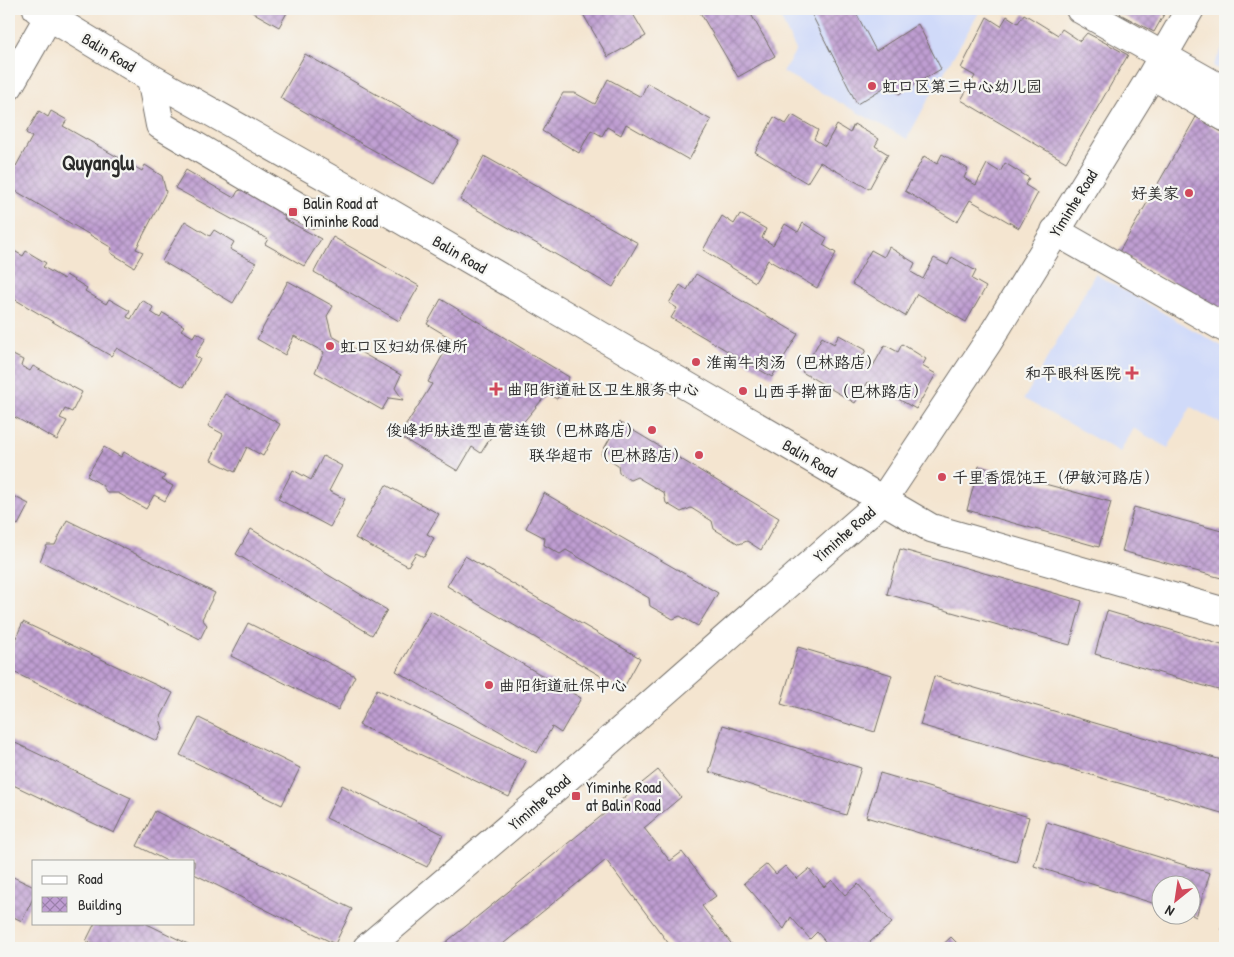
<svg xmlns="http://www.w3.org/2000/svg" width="1234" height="957" font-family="'Patrick Hand','LXGW WenKai TC',sans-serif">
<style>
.built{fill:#d0daf9}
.building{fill:url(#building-cross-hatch)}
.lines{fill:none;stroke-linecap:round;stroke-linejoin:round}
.minor-casing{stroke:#716c65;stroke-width:30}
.minor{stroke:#fff;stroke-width:28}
.poi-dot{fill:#d1495b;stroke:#f6f6f2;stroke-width:2}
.labels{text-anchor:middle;stroke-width:4.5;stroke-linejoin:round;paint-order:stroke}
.street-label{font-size:16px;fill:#2b2b2b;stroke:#f6f6f2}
.poi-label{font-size:16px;fill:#2b2b2b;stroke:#f6f6f2;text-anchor:start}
.district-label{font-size:21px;font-weight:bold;fill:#2b2b2b;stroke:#f6f6f2}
</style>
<defs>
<pattern id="building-cross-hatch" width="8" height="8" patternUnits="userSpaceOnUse" patternTransform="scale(1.25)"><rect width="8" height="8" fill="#bf9ed2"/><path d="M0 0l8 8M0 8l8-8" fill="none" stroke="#9b81ab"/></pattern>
</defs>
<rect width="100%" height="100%" fill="#f6f6f2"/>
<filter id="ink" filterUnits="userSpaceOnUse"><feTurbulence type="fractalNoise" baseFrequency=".02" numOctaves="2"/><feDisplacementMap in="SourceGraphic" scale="10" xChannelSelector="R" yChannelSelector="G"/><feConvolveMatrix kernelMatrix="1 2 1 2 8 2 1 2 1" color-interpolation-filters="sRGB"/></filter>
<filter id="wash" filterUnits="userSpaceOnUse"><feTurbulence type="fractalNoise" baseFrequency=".0096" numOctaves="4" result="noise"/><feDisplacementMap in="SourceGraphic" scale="20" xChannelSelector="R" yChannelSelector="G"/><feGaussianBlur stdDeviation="1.12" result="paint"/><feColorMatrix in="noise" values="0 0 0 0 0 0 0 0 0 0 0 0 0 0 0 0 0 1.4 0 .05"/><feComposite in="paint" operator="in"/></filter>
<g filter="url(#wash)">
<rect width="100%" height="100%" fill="#f4e5d0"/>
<path class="built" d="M776,9H981L928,100L907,139L783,72L796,50Z
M1225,43V73L1213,66Z
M1095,274L1225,348V426L1191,407L1168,448L1133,428L1120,452L1024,399Z"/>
<g id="blocks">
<path class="building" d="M247,9H289L279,27Z
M580,9H630L646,36L608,57Z
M698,9H748L775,56L738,77Z
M809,9H854L876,51L918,24L941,69L899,94L890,84L857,104Z
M1123,9H1167L1154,32L1120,14Z
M1024,14L1058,35L1062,29L1080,41L1087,33L1128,55L1066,162L961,100L975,76L961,68L987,17L1001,26L1007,16L1018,23Z
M305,54L459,141L434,184L280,98Z
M608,79L641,97L647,83L711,120L689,160L626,124L621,135L607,127L602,136L591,130L579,153L542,131L563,93H575L595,104Z
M39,111L48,117L51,111L67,120L63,126L142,171L145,165L162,176L166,192L136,249L143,252L134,267L111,253L112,248L9,187V162L16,166L32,137L26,133Z
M792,115L818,130L814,139L825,146L837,125L850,133L854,124L879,139L875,146L888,154L869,189L820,162L807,183L755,152L774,117L786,124Z
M1196,117L1225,134V313L1119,252Z
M942,154L968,169L964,178L976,185L987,164L1000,172L1005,163L1029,178L1025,185L1038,193L1019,228L970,200L957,222L905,191L924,156L937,164Z
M484,156L638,243L613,287L460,200Z
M186,170L234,198L238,191L244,189L286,214L284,219L321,239L304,266L265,244L268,239L175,188Z
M740,214L766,229L762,238L773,245L785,224L798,232L803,223L827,238L823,245L836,253L817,288L768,260L755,282L703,250L722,216L734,224Z
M185,221L210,236L214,230L234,242L230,249L256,263L233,303L162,261Z
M333,237L419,286L399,321L314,272Z
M889,247L915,263L911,272L923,279L934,258L948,265L952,257L976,271L972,279L986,287L966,322L917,294L905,316L852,284L871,250L884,257Z
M9,248L23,256L26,251L46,263L43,267L64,279L66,275L87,288L85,291L106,304L109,299L130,311L127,317L131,319L142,300L153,307L151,312L160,318L163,313L184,326L181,330L193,337L196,332L206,338L195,356L200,359L184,387L117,348L111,356L9,296Z
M696,274L798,334L772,377L671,318L677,308L669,303L680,285L687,290Z
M288,281L333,306L327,316L332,336L401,375L395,388L403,400L389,398L382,410L315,372L324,352L294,336L285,355L257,339Z
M441,299L569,377L557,399L547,394L515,432L499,424L481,453L472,447L458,471L399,436L432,384L428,382L445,351L451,354L457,342L427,324Z
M839,335L866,350L861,359L873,366L885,345L898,352L902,344L926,359L922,366L936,374L916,409L868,382L855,403L802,372L822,337L834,344Z
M9,353L23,360L21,366L30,371L33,366L82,392L72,412L65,409L60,418L67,421L57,440L9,414Z
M225,394L280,424L263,456L247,447L235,472L211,460L223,434L208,426Z
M619,422L779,518L761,550L747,541L739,544L714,529L712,521L691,508L681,512L666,503L664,493L637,477L630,480L619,473L618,465L601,454Z
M104,447L121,457L124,452L165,476L162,480L173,486L165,501L154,495L146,509L118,493H107L102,485L87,476Z
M323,456L342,466L329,491L345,499L330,527L278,499L293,470L311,480Z
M979,466L1111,502L1099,547L967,510Z
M386,485L439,514L427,534L434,538L424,557L416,553L408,566L355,538Z
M544,493L718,593L698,626L680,616L673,619L650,606L649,598L566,550L560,554L544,545L545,538L526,528Z
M9,494L29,504L18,525L12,522L9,528Z
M1134,507L1225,532V579L1122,551Z
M67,520L215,593L202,619L207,625L200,639L40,561L47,545H55Z
M251,529L387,610L372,635L236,554Z
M9,532L14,534L9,544Z
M900,549L1082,601L1070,645L887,594Z
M465,556L640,658L623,689L447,586Z
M431,611L581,698L561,733L552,727L537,753L396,671Z
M1107,611L1225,646V692L1095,654Z
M23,622L173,693L160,719L163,728L157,741L9,670V649H11Z
M248,623L355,676L338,710L231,656Z
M798,647L892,675L875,732L781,704Z
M934,676L1225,761V814L920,725Z
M377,689L526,761L509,797L359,725Z
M199,718L300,768L282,805L180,755Z
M723,725L861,768L846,815L709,772Z
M9,740L131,798L114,833L9,783Z
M658,770L681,797L644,828L670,861L682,852L716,896L702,906L734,947L732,948H672L606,860L498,948H439Z
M880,773L1029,817L1016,862L866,817Z
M342,785L443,834L427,867L326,818Z
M155,811L352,909L335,944L194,874V861H167L137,846Z
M1047,822L1210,873L1196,917L1192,915V884H1162V906L1034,866Z
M767,864L776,874L785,866L797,879L809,869L824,887L832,880L845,895L858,884L892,923L863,948H831L817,932L810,939L791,917L784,929L744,883Z
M9,875L34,887V896L22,921L9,915Z
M1225,918V930L1221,929Z
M95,923H145L196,948H102L86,941Z
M951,937L962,948H939Z"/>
</g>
</g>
<g filter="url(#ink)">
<use href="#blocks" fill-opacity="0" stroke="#716c65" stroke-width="1"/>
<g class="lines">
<defs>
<path id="minor" d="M37,9L151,78L371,202L883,500L931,528L1225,612
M1080,9L1225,91
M1152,75L1225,117
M151,78L160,125L297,206L314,214L371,202
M9,86L49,16L56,9
M1055,231L1225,328
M367,948L561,783L883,500L988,342L1152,75L1190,9"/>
</defs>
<use href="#minor" class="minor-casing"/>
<use href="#minor" class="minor"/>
</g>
</g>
<g class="poi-dot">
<circle cx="872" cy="86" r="5"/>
<circle cx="1189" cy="193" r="5"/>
<rect x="288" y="207" width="10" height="10" rx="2.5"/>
<circle cx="330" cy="346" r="5"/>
<circle cx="696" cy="362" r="5"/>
<path d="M1129.5 365.5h5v5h5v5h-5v5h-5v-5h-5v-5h5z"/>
<path d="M493.5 381.5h5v5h5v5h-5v5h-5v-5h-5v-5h5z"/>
<circle cx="743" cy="391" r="5"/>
<circle cx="652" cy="430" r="5"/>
<circle cx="699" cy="455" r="5"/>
<circle cx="942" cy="477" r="5"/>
<circle cx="489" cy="685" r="5"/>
<rect x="571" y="791" width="10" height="10" rx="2.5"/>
</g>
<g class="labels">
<g class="street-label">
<text transform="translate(109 52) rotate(31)" y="6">Balin Road</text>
<text transform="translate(1073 203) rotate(-58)" y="6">Yiminhe Road</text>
<text transform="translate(460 254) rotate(30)" y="6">Balin Road</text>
<text transform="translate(810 458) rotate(30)" y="6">Balin Road</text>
<text transform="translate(844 534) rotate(-41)" y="6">Yiminhe Road</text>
<text transform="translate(539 802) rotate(-41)" y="6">Yiminhe Road</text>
</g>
<g class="poi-label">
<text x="882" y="92">虹口区第三中心幼儿园</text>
<text x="1179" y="199" text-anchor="end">好美家</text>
<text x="303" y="209">Balin Road at<tspan x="303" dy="18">Yiminhe Road</tspan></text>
<text x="340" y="352">虹口区妇幼保健所</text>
<text x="706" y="368">淮南牛肉汤（巴林路店）</text>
<text x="1121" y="379" text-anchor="end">和平眼科医院</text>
<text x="507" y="395">曲阳街道社区卫生服务中心</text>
<text x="753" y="397">山西手擀面（巴林路店）</text>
<text x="642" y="436" text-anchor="end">俊峰护肤造型直营连锁（巴林路店）</text>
<text x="689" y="461" text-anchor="end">联华超市（巴林路店）</text>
<text x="952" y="483">千里香馄饨王（伊敏河路店）</text>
<text x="499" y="691">曲阳街道社保中心</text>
<text x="586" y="793">Yiminhe Road<tspan x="586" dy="18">at Balin Road</tspan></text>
</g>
<g class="district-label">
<text x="98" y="170">Quyanglu</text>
</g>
</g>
<rect width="1234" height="957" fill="none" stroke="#f6f6f2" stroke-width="30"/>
<rect x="32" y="860" width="162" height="65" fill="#f6f6f2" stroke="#a5a5a2"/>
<rect x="42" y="876" width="25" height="8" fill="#ffffff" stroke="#a5a5a2"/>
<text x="78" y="884" font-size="15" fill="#2b2b2b">Road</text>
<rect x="42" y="897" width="25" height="15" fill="url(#building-cross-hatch)" stroke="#a5a5a2"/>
<text x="78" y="910" font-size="15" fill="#2b2b2b">Building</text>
<g transform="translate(1176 900) rotate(210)"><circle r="24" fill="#f6f6f2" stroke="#a5a5a2"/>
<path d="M0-4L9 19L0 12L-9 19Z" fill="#d1495b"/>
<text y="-8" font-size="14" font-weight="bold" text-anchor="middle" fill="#2b2b2b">N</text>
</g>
</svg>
